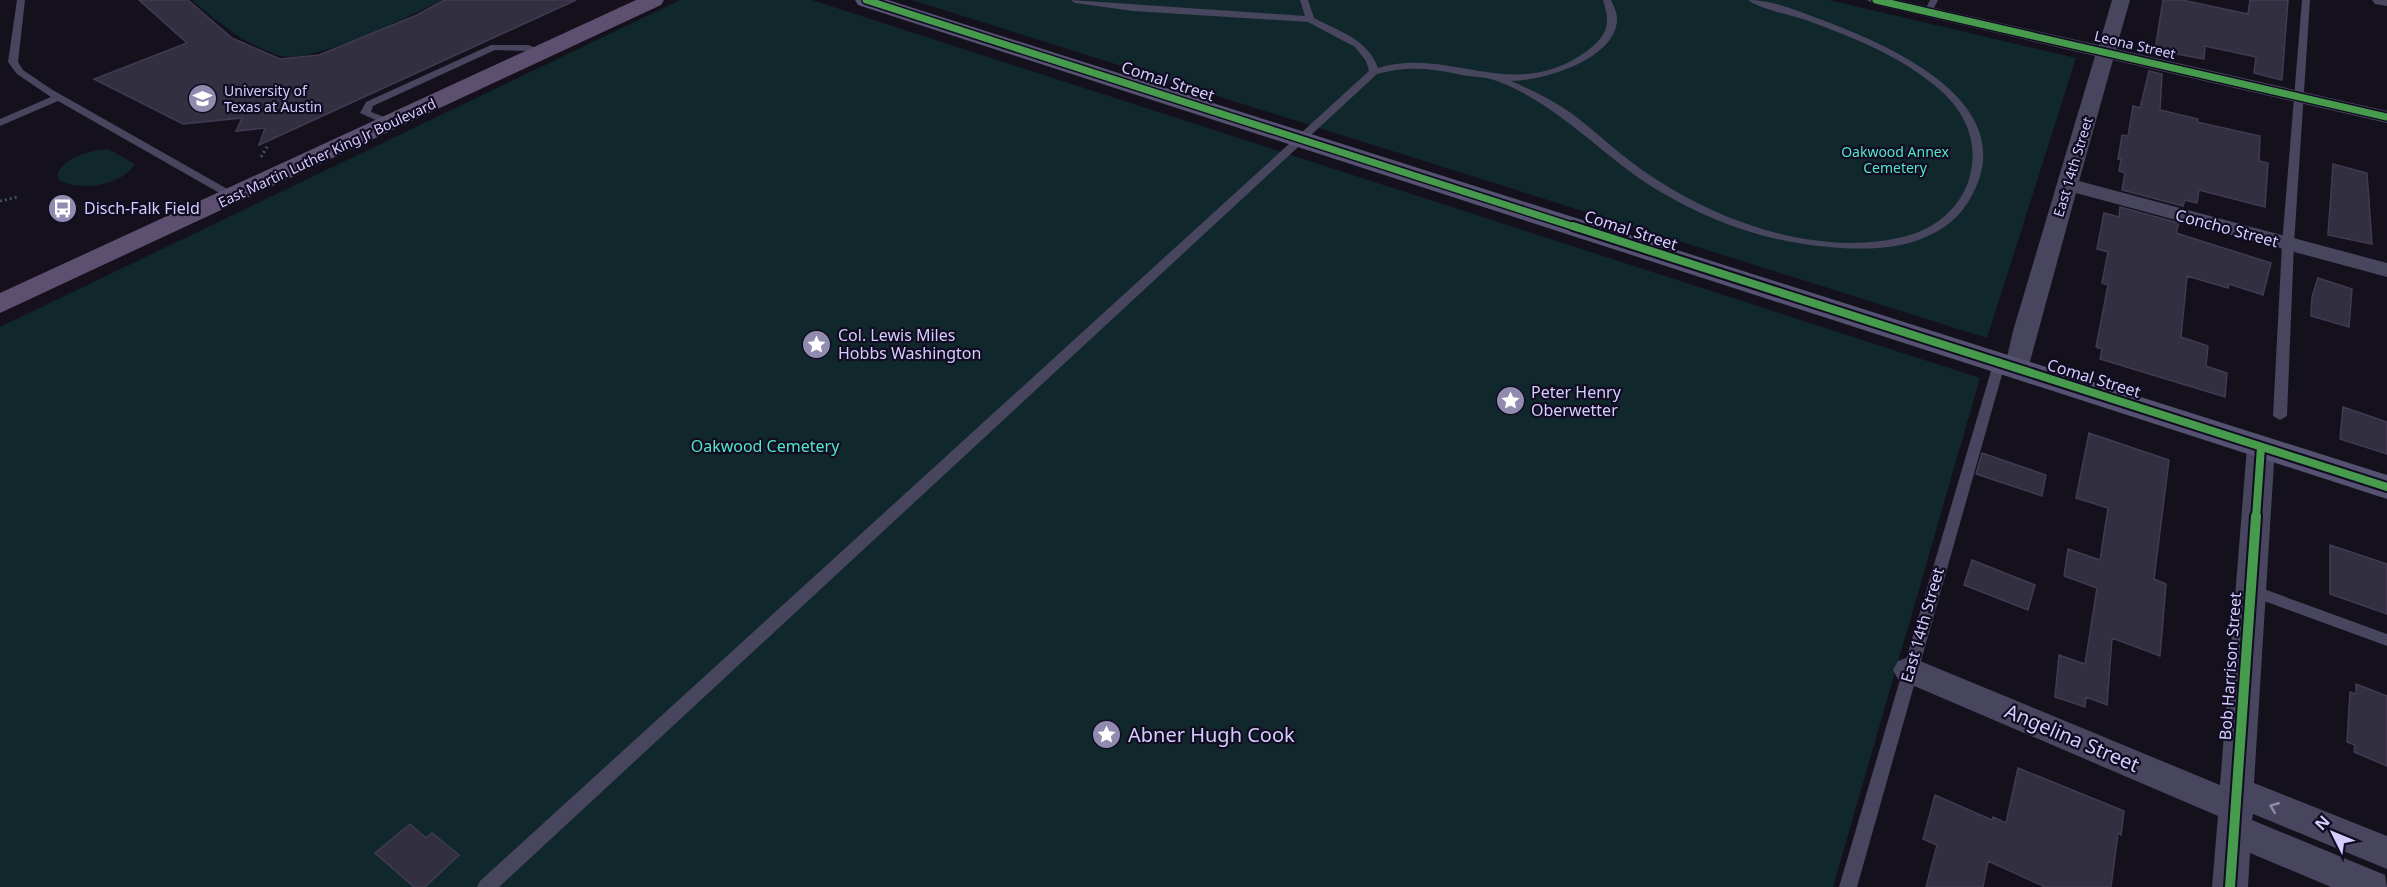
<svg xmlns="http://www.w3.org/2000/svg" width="2387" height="887" font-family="'Noto Sans',sans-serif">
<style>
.green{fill:#10282b}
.building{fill:#322f40;stroke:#413a52;stroke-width:1.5}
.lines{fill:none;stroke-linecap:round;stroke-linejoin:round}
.path{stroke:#42505f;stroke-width:3;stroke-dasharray:2 3;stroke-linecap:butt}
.lane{fill:#48455e;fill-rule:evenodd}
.street{fill:#48455e;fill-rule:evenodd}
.secondary{fill:#555271;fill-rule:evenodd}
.primary{fill:#5d4f6f;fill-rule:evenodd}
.cycleway-far2-casing{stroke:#110c22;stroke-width:10}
.cycleway-far1-casing{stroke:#110c22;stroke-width:12}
.cycleway-casing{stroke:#110c22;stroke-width:14}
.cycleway-far2{stroke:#469c4c;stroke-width:7}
.cycleway-far1{stroke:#469c4c;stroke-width:8}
.cycleway{stroke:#469c4c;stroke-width:10}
.oneway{stroke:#8f89ae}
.labels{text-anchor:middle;stroke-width:4.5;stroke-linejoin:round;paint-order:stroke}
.far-street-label{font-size:14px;fill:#d6cdff;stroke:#110c22}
.far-poi-label{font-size:14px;fill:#d6cdff;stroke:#110c22;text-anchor:start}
.far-park-label{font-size:14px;fill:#52e6ca;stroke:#110c22}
.street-label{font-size:16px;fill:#d6cdff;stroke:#110c22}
.poi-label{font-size:16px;fill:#d6cdff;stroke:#110c22;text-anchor:start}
.park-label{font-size:16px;fill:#52e6ca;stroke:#110c22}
.near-poi-label{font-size:20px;fill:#d6cdff;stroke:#110c22;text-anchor:start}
.near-street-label{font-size:20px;fill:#d6cdff;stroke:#110c22}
</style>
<rect width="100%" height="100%" fill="#14111d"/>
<path class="green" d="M192,0H441C412,16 311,64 281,56C247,46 218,23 192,0Z
M680,0H812L1980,378L1833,887H0V327Z
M912,0H1829L2076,58L1987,338Z
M108,149L135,164C121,186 83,191 60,181L57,175C65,156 89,151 108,149Z"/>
<path class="building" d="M139,0H188L232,38L280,59L319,55L417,15L444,0H576L259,145L265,128L236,131L242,118L183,124L94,79L187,43Z
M2163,0H2182L2248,14L2250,0H2288L2282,80L2254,73L2256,57L2205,46L2204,59L2155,50Z
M2149,71L2162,74L2160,110L2198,119L2197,122L2260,136L2259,161L2268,163L2265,207L2199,190L2197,203L2185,200L2183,206L2122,190L2125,173L2119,171L2121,159H2118L2122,135L2128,136L2133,106L2140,108Z
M2333,164L2367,173L2372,244L2328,235Z
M2120,207L2179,223L2176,233L2271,263L2263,295L2229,284L2228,288L2187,276L2181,337L2208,346L2206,366L2227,373L2225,397L2100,359L2102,349L2096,347L2108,285L2102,283L2108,252L2097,249L2104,213L2119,217Z
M2318,278L2352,289L2349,327L2311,316L2312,297Z
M2343,407L2387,422V454L2340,439Z
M2089,433L2169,460L2154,579L2166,584L2160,656L2112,638L2107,705L2086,697L2085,707L2055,697L2059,655L2085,664L2097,588L2064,576L2068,549L2100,560L2108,508L2076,498Z
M1982,453L2046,475L2042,496L1976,474Z
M2330,545L2387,564V614L2330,594Z
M1972,560L2035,585L2028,610L1964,585Z
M2356,684L2387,696V766L2354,752L2355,745L2347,742L2350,692L2356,694Z
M2018,768L2124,811L2121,835L2118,833L2111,887H2045L1988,861L1983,887H1926L1937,845L1923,839L1935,795L1992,820L1993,817L2006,823Z
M410,824L426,838L432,833L459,855L425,887H414L375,853Z"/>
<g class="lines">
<path class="path" d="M261,157L268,145
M0,201L18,197"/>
<path class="lane" d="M17,0H25L18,62L23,70L51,89L238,195V199H230L58,101L0,126V119L51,97L17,74L8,62Z
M1071,0L1305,16L1300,0H1308L1314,18C1338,31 1368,39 1378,68C1450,46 1513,105 1587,51C1608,35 1611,24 1603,0H1611C1613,5 1617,12 1617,18C1618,59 1543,81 1511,81C1532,90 1552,100 1571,113C1593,129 1612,148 1634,164C1708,219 1818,261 1910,235C1943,225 1968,199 1972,165C1976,135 1961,108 1939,89C1901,56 1850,36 1803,19C1787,14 1760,9 1748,0C1774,0 1800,12 1825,21C1888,45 2015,99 1976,187C1966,210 1951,226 1928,236C1899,250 1861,250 1829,247C1766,242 1708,221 1654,188C1600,154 1558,104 1497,81C1485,76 1469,77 1457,74C1429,68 1405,66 1377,74L499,887H477L480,881L1369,71L1366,61L1355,47L1308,22L1133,11L1075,3Z
M1930,0H1938L1931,14L1928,15L1924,12Z
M2302,0H2310L2294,244L2287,416L2280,420L2273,416L2282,244Z
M491,45H528L548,52L543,55L528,51L495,50L373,106L371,112L395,121V125H387L360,113L366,102Z
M1999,360L2005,364L1857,887H1839L1993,364Z
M2250,584L2387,634V646L2245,594L2242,590L2245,586Z"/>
<path class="street" d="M1867,0H1899L2099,45L2112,0H2130L2116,49L2387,111V123L2113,60L2079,181L2387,263V277L2076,193L2026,376L2017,378L2008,376L2004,370L2013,331L2095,56L1876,5Z
M2372,0H2387V6L2375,4Z
M2261,438L2271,440L2275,447L2254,783L2387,836V869L2253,814L2252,820L2385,875L2387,887H2331L2250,853L2248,887H2212L2218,816L1898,679L1893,670L1898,661L1909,657L1920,661L2220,785L2247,447L2251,440Z"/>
<path class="secondary" d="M855,0H888L2387,475V499L858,5Z"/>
<path class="primary" d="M636,0H664L661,5L0,313V293Z"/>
<defs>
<path id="cycleway-far2" d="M866,0L1578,228
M1876,0L2387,117"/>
<path id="cycleway-far1" d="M1573,226L2387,487
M2256,518L2261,447"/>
<path id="cycleway" d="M2230,887L2256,516"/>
</defs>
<use href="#cycleway-far2" class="cycleway-far2-casing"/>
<use href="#cycleway-far1" class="cycleway-far1-casing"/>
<use href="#cycleway" class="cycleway-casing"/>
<use href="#cycleway-far2" class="cycleway-far2"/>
<use href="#cycleway-far1" class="cycleway-far1"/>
<use href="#cycleway" class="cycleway"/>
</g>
<defs><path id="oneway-chevron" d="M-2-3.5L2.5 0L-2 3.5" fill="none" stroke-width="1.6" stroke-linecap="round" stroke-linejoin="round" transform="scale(1.5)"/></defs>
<use class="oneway" href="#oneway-chevron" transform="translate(2274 807) rotate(-158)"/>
<defs>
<symbol id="university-disc" viewBox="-11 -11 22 22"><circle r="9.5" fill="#928bb0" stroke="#110c22"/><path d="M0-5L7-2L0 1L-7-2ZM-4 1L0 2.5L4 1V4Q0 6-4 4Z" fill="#fff"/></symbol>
<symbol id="bus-disc" viewBox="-11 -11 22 22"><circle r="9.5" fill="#928bb0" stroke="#110c22"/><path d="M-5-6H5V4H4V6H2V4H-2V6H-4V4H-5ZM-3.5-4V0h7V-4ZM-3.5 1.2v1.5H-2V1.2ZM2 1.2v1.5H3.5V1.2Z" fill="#fff"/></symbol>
<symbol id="sight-disc" viewBox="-11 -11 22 22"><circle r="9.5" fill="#928bb0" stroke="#110c22"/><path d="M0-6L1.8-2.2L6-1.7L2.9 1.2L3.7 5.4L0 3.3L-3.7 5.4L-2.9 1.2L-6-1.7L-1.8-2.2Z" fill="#fff"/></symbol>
</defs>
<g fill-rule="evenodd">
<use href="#university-disc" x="186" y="82" width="33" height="33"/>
<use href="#bus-disc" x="46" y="192" width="33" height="33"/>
<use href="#sight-disc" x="800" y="328" width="33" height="33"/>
<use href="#sight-disc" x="1494" y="384" width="33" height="33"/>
<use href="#sight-disc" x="1090" y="718" width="33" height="33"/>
</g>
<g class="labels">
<g class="far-street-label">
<text transform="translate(2135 45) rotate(13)" y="5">Leona Street</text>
<text transform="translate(327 153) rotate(-25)" y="5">East Martin Luther King Jr Boulevard</text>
<text transform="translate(2073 167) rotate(-73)" y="5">East 14th Street</text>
</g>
<g class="far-poi-label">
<text x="224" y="96">University of<tspan x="224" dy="16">Texas at Austin</tspan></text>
</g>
<g class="far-park-label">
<text x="1895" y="157">Oakwood Annex<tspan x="1895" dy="16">Cemetery</tspan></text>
</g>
<g class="street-label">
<text transform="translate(1168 81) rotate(18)" y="6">Comal Street</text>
<text transform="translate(2227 228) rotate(15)" y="6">Concho Street</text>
<text transform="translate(1631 230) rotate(18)" y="6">Comal Street</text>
<text transform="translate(2094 378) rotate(17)" y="6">Comal Street</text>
<text transform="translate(1922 625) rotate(-74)" y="6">East 14th Street</text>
<text transform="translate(2230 666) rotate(-86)" y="6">Bob Harrison Street</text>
</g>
<g class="poi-label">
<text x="84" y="214">Disch-Falk Field</text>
<text x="838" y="341">Col. Lewis Miles<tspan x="838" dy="18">Hobbs Washington</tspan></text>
<text x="1531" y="398">Peter Henry<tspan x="1531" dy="18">Oberwetter</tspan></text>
</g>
<g class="park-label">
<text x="765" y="452">Oakwood Cemetery</text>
</g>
<g class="near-poi-label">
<text x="1128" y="742">Abner Hugh Cook</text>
</g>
<g class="near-street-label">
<text transform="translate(2072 738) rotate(23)" y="7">Angelina Street</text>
</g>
</g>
<g transform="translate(2333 833) rotate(313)" stroke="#110c22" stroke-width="4.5" paint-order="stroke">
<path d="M0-4.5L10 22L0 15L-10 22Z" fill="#d6cdff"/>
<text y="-9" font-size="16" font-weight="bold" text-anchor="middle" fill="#d6cdff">N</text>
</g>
</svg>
